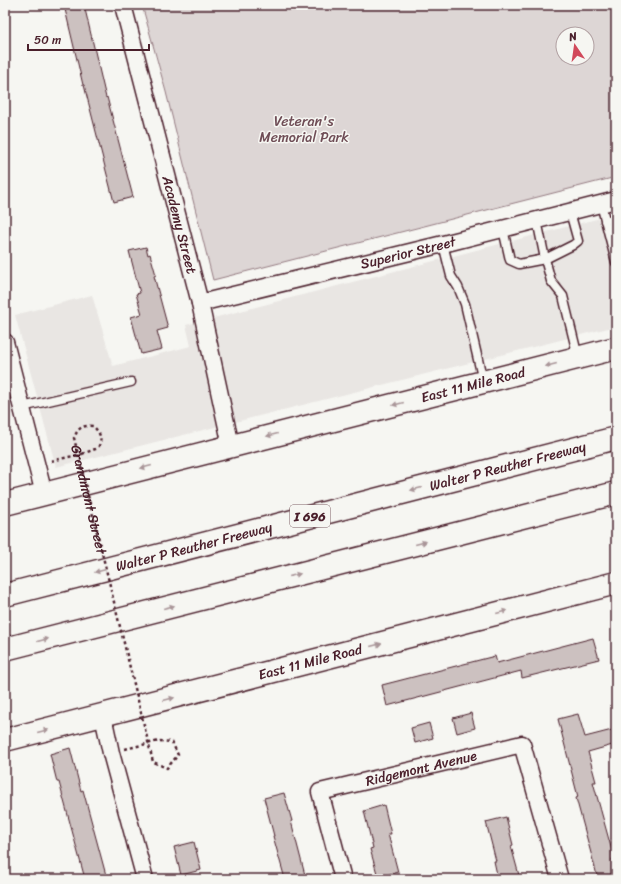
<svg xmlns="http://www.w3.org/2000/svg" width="621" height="884" font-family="Sriracha,sans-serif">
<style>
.built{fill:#e9e6e3}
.green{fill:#ddd6d5;stroke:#947a80;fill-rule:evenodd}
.building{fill:#ccc1c0;stroke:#4a1f2b}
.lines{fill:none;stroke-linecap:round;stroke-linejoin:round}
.service-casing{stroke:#4a1f2b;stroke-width:11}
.minor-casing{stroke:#4a1f2b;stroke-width:19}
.secondary-casing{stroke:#4a1f2b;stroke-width:25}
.motorway-casing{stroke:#4a1f2b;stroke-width:25}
.path{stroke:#4a1f2b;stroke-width:2.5;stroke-dasharray:3 3;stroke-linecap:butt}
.service{stroke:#f6f6f2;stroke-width:8}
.minor{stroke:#f6f6f2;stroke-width:16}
.secondary{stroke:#f6f6f2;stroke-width:22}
.motorway{stroke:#f6f6f2;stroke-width:22}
.path-bridge{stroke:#4a1f2b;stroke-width:2.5;stroke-dasharray:3 3;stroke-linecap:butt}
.oneway{fill:#a99598}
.labels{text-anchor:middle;stroke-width:3;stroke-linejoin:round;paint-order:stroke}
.shield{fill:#f6f6f2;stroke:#7e6067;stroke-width:1}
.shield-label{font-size:13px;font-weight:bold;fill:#4a1f2b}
.park-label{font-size:14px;fill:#6f4d56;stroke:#f6f6f2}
.street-label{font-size:14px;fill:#4a1f2b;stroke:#f6f6f2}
</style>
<rect width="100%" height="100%" fill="#f6f6f2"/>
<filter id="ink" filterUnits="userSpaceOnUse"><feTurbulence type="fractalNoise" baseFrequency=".025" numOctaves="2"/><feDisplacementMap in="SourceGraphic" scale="8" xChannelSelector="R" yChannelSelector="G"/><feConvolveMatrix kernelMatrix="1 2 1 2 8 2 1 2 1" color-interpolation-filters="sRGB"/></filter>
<g filter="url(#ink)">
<path class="built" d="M616,214V326L56,467L15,315L92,295L113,366L191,346L186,325Z"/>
<path class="green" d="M142,5H616V177L213,280L166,92ZM563,34H587V58H563Z"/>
<path class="building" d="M64,5H84L106,98L107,97L133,197L114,202L84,85H83Z
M146,247L148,255L150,254L156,275L154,276L168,328L157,331L162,349L141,354L131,317L142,314L136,294L140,293L129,251Z
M593,638L599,659L522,678L521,671L387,706L382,685L495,656L497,663Z
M471,713L475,728L457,733L453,718Z
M578,714L585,737L616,729V744L588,752L596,782H593L614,858L612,859L616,879H598L576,798L578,797L558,719Z
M429,723L433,738L415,743L411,728Z
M70,748L81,791L83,790L107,879H85L59,782H57L50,754Z
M284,793L292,821H291L306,879H285L273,836H274L264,798Z
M384,805L391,834H388L398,872L378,877L370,849L373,848L364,811Z
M506,817L513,845L511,846L520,879H498L494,861H496L486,822Z
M194,842L201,870L181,875L174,847Z"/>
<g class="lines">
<defs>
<path id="service" d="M601,204L616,262
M570,212L578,241L573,245L545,259L551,281L563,296L578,357
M605,221L616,218
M503,229L510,260L519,264L545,259L537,220
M443,244L451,276L458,287L465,304L483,381
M22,407L131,382"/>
<g id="minor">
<path id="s1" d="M123,5L200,303L231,446"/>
<path id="s2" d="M200,303L443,244L616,200"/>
<path d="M5,342L44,494"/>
<path d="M103,716L111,753L145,879"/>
<path id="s3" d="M343,879L320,792L522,744L560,879"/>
</g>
<g id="secondary">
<path id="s4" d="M5,504L616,348"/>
<path id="s5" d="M5,740L616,583"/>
</g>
<g id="motorway">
<path id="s6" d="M5,595L616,438"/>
<path d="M5,649L616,493"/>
</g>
</defs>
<use href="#service" class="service-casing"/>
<use href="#minor" class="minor-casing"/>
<use href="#secondary" class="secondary-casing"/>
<use href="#motorway" class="motorway-casing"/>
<path class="path" d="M51,461L82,454
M125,749L159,741"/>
<use href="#service" class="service"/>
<use href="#minor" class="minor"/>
<use href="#secondary" class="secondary"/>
<use href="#motorway" class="motorway"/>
<path class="path-bridge" id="s7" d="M82,454L98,448C103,438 100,433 93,426C82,425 78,428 74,438L153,762L167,768L178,755L172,742L159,741"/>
</g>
<defs><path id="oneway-solid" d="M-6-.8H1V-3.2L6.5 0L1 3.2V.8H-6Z"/></defs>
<g class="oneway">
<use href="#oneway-solid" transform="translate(551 365) rotate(166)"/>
<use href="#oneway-solid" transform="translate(398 404) rotate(166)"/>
<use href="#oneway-solid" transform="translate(272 435) rotate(166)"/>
<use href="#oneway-solid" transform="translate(146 467) rotate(166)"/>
<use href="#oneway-solid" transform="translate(416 489) rotate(166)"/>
<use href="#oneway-solid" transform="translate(421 543) rotate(-14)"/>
<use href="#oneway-solid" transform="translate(100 571) rotate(166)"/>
<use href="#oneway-solid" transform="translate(295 575) rotate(-14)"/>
<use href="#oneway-solid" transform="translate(169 607) rotate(-14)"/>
<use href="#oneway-solid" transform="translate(502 612) rotate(-15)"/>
<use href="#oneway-solid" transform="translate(43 640) rotate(-14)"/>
<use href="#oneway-solid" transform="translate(376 645) rotate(-15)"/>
<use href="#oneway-solid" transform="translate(169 699) rotate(-14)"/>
<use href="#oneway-solid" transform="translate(43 731) rotate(-14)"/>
</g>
</g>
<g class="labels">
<rect class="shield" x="290" y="505" width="40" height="22" rx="3"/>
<g class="shield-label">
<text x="310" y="521">I 696</text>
</g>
<g class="park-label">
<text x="304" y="126">Veteran's<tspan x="304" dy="16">Memorial Park</tspan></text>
</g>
<g class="street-label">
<text dy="5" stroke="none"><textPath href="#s1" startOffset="227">Academy Street</textPath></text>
<text dy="5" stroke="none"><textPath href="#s2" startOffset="214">Superior Street</textPath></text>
<text dy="5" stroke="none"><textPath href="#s4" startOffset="483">East 11 Mile Road</textPath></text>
<text dy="5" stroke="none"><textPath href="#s6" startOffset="519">Walter P Reuther Freeway</textPath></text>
<text dy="5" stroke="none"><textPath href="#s7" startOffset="130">Grandmont Street</textPath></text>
<text dy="5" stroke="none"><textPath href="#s6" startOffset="195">Walter P Reuther Freeway</textPath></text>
<text dy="5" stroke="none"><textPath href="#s5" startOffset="315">East 11 Mile Road</textPath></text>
<text dy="5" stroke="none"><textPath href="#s3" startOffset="194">Ridgemont Avenue</textPath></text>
</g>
</g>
<rect width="621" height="884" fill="none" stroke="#f6f6f2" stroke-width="20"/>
<rect x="10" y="10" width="601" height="864" fill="none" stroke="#4a1f2b" stroke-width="1.5" filter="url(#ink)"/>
<g transform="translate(575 46) rotate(347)"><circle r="19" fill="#f6f6f2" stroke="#b1a0a2"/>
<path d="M0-3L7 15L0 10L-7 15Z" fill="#d1495b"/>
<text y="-6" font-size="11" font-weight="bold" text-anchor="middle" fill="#4a1f2b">N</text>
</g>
<path d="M28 44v6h121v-6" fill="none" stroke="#4a1f2b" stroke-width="2"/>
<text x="34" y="44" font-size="12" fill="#4a1f2b" stroke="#f6f6f2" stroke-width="3" paint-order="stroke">50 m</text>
</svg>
